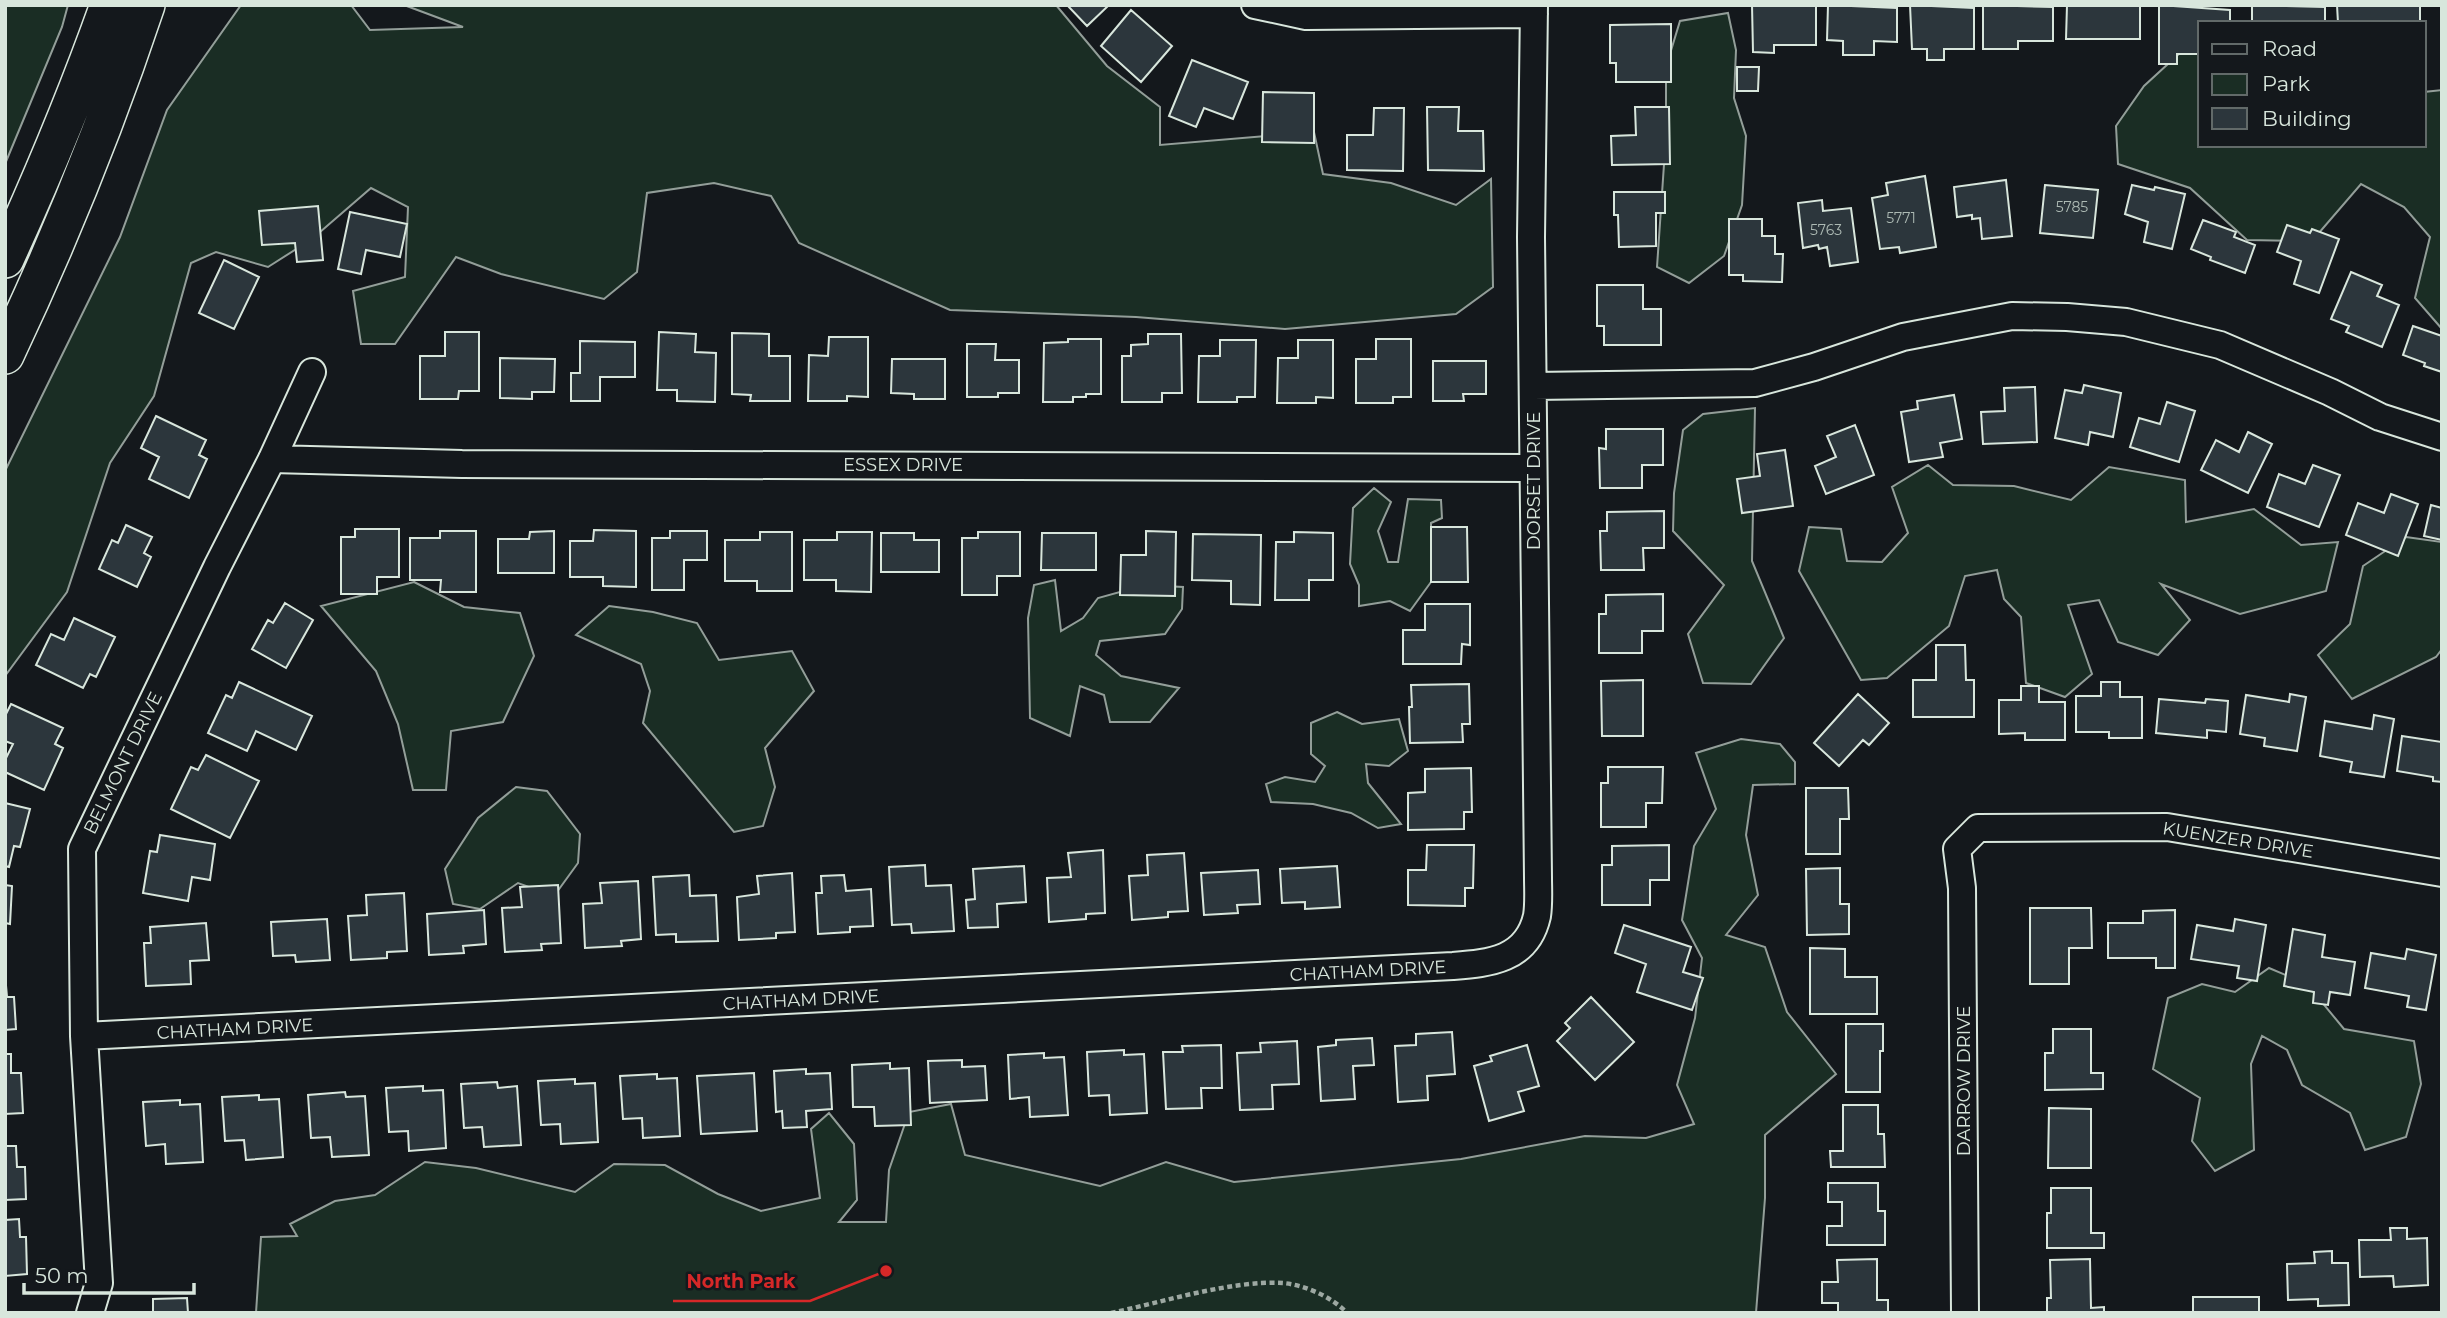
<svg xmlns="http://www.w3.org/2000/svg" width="2447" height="1318" font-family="Montserrat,sans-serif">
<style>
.green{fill:#1a2d24;stroke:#939e99;stroke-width:2}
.building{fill:#2c363c;stroke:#d8e6dc;stroke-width:2}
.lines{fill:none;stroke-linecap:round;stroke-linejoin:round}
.minor-casing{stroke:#d8e6dc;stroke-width:30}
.highway-casing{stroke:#d8e6dc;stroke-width:40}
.path{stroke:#9da8a2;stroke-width:4.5;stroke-dasharray:5 3.5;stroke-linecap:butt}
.minor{stroke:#14181c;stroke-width:26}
.highway{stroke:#14181c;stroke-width:37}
.labels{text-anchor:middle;stroke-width:5;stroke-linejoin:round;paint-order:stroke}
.number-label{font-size:14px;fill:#adbab4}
.street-label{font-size:18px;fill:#d8e6dc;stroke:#14181c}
.leader{fill:none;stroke:#d62828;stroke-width:2.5}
.callout-dot{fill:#d62828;stroke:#14181c;stroke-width:2.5}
.callout-label{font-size:19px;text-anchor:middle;font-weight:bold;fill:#d62828;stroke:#14181c;stroke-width:5;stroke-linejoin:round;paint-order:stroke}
</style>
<rect width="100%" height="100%" fill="#14181c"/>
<path class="green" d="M5,5H68L62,27L5,164Z
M241,5H351L370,30L463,27L404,5H1056L1107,66L1160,107V145L1314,132L1323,174L1391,183L1456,205L1491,179L1493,287L1456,314L1285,329L1136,317L950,310L799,243L771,196L714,183L647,193L637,272L604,299L501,274L456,257L395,344H361L353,291L405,277L408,207L371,188L312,239L268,267L216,252L191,263L154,396L110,463L67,592L5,676V471L120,237L167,110Z
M1728,13L1736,50L1734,98L1746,136L1742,205L1724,256L1689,283L1657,267L1666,135V67L1680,21Z
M2200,51V145H2424V92L2442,90V329L2415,298L2430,237L2404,207L2361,184L2312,241L2247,240L2190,188L2118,164L2116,126L2144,86L2181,52Z
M1755,408L1752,561L1784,638L1751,684L1703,683L1688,634L1724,585L1673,531L1674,493L1683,430L1703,414Z
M1928,465L1953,485L2014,486L2071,500L2109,467L2185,480L2186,522L2254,509L2301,545L2338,542L2326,591L2240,614L2161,584L2190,620L2158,655L2118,642L2099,600L2068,605L2092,674L2065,697L2026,683L2021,617L2004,599L1997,570L1965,576L1949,626L1887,678L1861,680L1799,571L1809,527L1841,529L1847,561L1882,562L1908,533L1892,487Z
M1374,488L1391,502L1378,531L1388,562H1398L1408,499L1441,500L1442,518L1431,523V582L1410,611L1390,601L1359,606V585L1350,564L1353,508Z
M2406,537L2442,542V649L2436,657L2352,699L2318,655L2350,624L2363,566Z
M1055,580L1061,631L1083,618L1098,598L1145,585L1183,587L1182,609L1165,634L1100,641L1096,655L1121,676L1179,688L1150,722H1110L1104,695L1080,686L1070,736L1030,718L1028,618L1034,585Z
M414,582L464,607L520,613L534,656L503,722L451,731L446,790H413L398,724L376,671L321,606Z
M609,606L653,612L697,623L719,660L792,651L814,691L765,748L775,787L763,826L734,832L643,723L650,691L641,664L576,635Z
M1337,712L1362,724L1399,719L1408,751L1389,766L1366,764L1368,783L1401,824L1378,828L1351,813L1313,804L1271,802L1266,784L1285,777L1315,782L1325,766L1311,754V723Z
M1741,739L1780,744L1795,762V784L1753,785L1746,835L1758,895L1726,935L1765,947L1787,1012L1836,1074L1765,1135V1198L1756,1313H256L261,1237L297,1236L290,1224L335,1201L375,1195L425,1162L476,1168L575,1192L614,1164L665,1165L718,1194L761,1211L820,1198L811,1129L829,1113L854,1144L857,1200L839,1222H886L889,1170L909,1112L951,1104L965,1155L1100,1186L1166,1162L1234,1182L1461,1159L1585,1136L1646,1138L1694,1124L1677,1085L1695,1018L1702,958L1682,920L1694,846L1716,809L1696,753Z
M516,787L547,791L580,834L578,863L554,896L518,883L480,909L453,904L445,869L478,818Z
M2269,968L2307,984L2344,1029L2414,1041L2421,1084L2406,1137L2365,1150L2350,1113L2302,1085L2287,1050L2262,1036L2251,1064L2254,1150L2215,1171L2192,1141L2200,1098L2153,1069L2168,998L2202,984L2235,992Z"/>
<path class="building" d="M1067,5H1109L1087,26Z
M1752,5H1816V45H1774V53L1753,52Z
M1828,5L1897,8V42L1874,41V55H1843V41L1827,40Z
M1910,5L1974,8V49H1944V60H1927V49H1912Z
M1983,5L2053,7V41H2018V49H1983Z
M2067,5H2140V39H2066Z
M2159,5L2230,10V23H2200V54H2177V64H2159Z
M2252,5L2325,7V23H2252Z
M2337,5H2420V23H2338Z
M1131,10L1172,46L1141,82L1101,46Z
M1671,24V82H1616V63H1610V25Z
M1192,60L1248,82L1233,119L1204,108L1196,127L1169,116Z
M1737,67H1759L1758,91H1737Z
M1263,92L1314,93V143L1262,142Z
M1427,107H1459L1458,131H1483L1484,171L1428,170Z
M1635,107H1669L1670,164L1612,165L1611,136L1636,135Z
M1374,108H1404L1403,171L1347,170V135H1373Z
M1925,176L1936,247L1900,253L1899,247L1880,249L1872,198L1888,195L1886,183Z
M2006,180L2012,236L1982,239L1980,218L1972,219V215L1957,217L1954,187Z
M2045,185L2098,190L2093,238L2040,233Z
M2132,185L2154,190L2155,187L2185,194L2172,249L2144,242L2148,222L2125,214Z
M1614,192H1665V213H1656V246L1619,247L1618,215H1614Z
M1822,200L1823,211L1851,208L1858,262L1830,266L1827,247L1819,249L1818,245L1803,248L1798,203Z
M318,206L323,260L297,262L295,243L262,245L259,211Z
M350,212L407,224L400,257L366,250L361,274L338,269Z
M1729,219H1762V236H1775V254H1783L1782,282L1743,281V275H1729Z
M2203,220L2236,232L2234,237L2255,245L2245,273L2210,260L2211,257L2191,249Z
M2287,225L2310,233L2312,229L2339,239L2319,293L2294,284L2301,261L2277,252Z
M224,260L259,277L234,329L199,313Z
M2351,272L2382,285L2377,296L2399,305L2382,347L2346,332L2349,326L2331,319Z
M1597,285H1643V309H1661V345H1604V326H1597Z
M2413,326L2442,336V372L2424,366L2425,363L2403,355Z
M445,332H479V391H459L458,399H420V356H445Z
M659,332L696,334L695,352L716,353L715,402L677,401V390H657Z
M732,333L769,334V356H790V401H750L751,395L732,394Z
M1148,334H1181L1182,393H1162V402H1122V356H1131V345L1148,344Z
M829,337H868V397L847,396V401H808L809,355L828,356Z
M1068,339H1101V394H1086V397H1073V402H1043L1044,343L1068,342Z
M1376,339H1411V397H1393V403H1356V359H1376Z
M1220,340H1256L1255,397H1237V402H1198L1199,356H1220Z
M1298,340H1333V398L1316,397V403H1277L1278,358H1298Z
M580,341L635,342V377H600V401H571V373H580Z
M967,344H996L995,360H1019V393H998V397H967Z
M500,358L555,359L554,392H532V399L500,398Z
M892,359H945V399H914V394L891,393Z
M1433,361H1486V394H1463L1464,401H1433Z
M2084,385L2121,393L2113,437L2090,432L2088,445L2055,438L2065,390L2082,393Z
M2035,387L2037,442L1983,444L1981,412L2005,411L2004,388Z
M1954,395L1962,439L1940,443L1943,457L1909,462L1901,412L1918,409L1917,401Z
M2167,402L2195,411L2179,462L2130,447L2139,418L2160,424Z
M156,416L206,440L199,455L207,459L189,498L149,479L159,457L141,448Z
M1855,425L1874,475L1826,494L1815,466L1836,457L1827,436Z
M1606,429H1663V465H1642V488H1600L1599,448L1606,449Z
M2248,432L2272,444L2248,493L2201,470L2216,440L2239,452Z
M1785,450L1793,506L1742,513L1737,479L1760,476L1757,454Z
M2313,465L2340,475L2319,527L2267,507L2279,474L2305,484Z
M2391,494L2418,504L2398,556L2346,535L2358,503L2384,513Z
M2431,505L2442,508V540L2424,536Z
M1664,511V548H1643L1644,570H1601L1600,531H1607V512Z
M126,525L152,537L144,553L151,557L137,587L99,569L112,540L118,543Z
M1431,527H1467L1468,582H1431Z
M355,529H399V577H377V594H341V537H355Z
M594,530L636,531V587L603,586V577H570V541H593Z
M440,531H476V592H440L441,580H410V538H440Z
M554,531V573H498V539H529L530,532Z
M670,531H707V560H684V590H652V538H670Z
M1146,531L1176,532L1175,596L1120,595L1121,555H1146Z
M760,532H792V591H757V581H725V540H760Z
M837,532H872L871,592L836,591V580H804V540H837Z
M978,532H1020V576H997V595H962V538H978Z
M1294,532L1333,533V580H1309V600H1275L1276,542H1294Z
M881,533H914V540H939V572H881Z
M1042,533H1096V570H1041Z
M1193,534L1261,535L1260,605L1231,604V581L1192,580Z
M1663,594V631H1642V653H1599V614H1606V595Z
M285,603L313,620L286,668L252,649L268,620L273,623Z
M1425,604H1470V645L1462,644L1461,664H1403V630H1425Z
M74,618L115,637L96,677L90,674L83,688L36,665L51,634L64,640Z
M1936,645H1965L1966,680H1974V717H1913V680H1936Z
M1643,680V736H1602L1601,681Z
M239,682L312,716L296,750L256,731L247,751L208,733L226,695L232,698Z
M2101,682H2120V697H2142V738H2109V732H2076V696H2101Z
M1469,684L1470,724H1462L1463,742L1410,743L1409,707H1412L1411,685Z
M2021,686H2039V702H2065V740H2025V733L1999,734V700H2021Z
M1858,694L1889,723L1869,745L1863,740L1839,766L1814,743Z
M2290,694L2306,697L2297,751L2264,746L2265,738L2240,734L2246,695L2289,702Z
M2159,699L2205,703L2206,699L2228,701L2226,732L2207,730V738L2156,733Z
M11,704L63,728L55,744L63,748L44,790L5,772V760L13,744L5,741V716Z
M2374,715L2394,719L2384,777L2350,772L2352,762L2320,756L2325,721L2372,729Z
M2402,736L2442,742V782L2433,781V777L2397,771Z
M206,755L259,781L230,838L171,809L191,767L198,770Z
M1608,767H1663L1662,803H1646V827H1601V783H1608Z
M1471,768L1472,812H1464V829L1408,830V793L1425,792V769Z
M1806,788H1848L1849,819H1840V854H1806Z
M5,803L30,809L20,847L14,846L9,867L5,866Z
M160,835L215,844L210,880L192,877L188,901L143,893L150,851L157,852Z
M1427,845H1474L1473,888H1465V906L1408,905V870H1426Z
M1669,845V880H1650V905H1602V865H1612V846Z
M1103,850L1105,913L1086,914V919L1049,922L1047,878L1071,877L1068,853Z
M1184,853L1188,911L1168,912V917L1132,920L1129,876L1148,875L1147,855Z
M925,865L926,886L951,885L954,931L912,933L911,924L892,925L889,867Z
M1024,866L1026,902L997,904L998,927L968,928L966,900L975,899L973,869Z
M1337,866L1340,907L1305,909V902L1282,903L1280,869Z
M1840,868V904H1849V934L1807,935L1806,869Z
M1258,870L1260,904L1237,905L1238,913L1204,915L1201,873Z
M792,873L795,932L776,933V938L739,940L737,897L759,894L757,876Z
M689,875L690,896L716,895L718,941L676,942V934L656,935L653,877Z
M844,875L846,891L871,889L873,926L850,927V932L818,934L816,893H822L821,876Z
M638,881L641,939L621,941L622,946L585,948L583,904L602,903L600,883Z
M5,885L12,886L10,924L5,923Z
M558,885L561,943L541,944L542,950L505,952L502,908L522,907L520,887Z
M404,893L407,951L387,952V958L351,960L348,916L367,915L366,895Z
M2030,908H2091L2092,948H2069V984H2030Z
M484,910L486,944L463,946L464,953L429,955L427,914Z
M2175,910V968H2156V958H2108V923H2143V911Z
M327,919L330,960L296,962L295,955L273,956L271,922Z
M2235,919L2266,925L2257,981L2237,978L2239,966L2191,959L2197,925L2233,931Z
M206,923L209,960L190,961L191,984L146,986L144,943H151L150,927Z
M1624,925L1691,947L1683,972L1703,978L1692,1010L1637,992L1646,964L1615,953Z
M2293,929L2325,935L2322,957L2355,962L2350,995L2330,992L2328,1005L2313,1003L2314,992L2284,986Z
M1810,948L1845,949V977H1877V1014H1810Z
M2407,949L2436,955L2426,1010L2407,1007L2409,996L2365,988L2371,953L2405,959Z
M5,974L7,997H14L16,1029L5,1030Z
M1591,997L1634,1042L1595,1080L1557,1041L1570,1028L1565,1023Z
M1846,1024H1883V1051H1880V1092H1846Z
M2053,1029H2091V1073H2103V1089L2045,1090V1053H2053Z
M1452,1032L1455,1074L1427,1076L1428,1100L1398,1102L1395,1046L1416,1045V1034Z
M1372,1038L1374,1065L1353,1066L1355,1099L1321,1101L1318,1047L1336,1045V1040Z
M1297,1041L1299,1084L1272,1085L1273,1109L1240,1110L1237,1053L1261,1052L1260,1043Z
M1221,1045L1222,1088H1201L1202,1108L1166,1109L1163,1052H1183L1182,1046Z
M1527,1045L1539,1086L1518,1092L1524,1111L1489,1121L1474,1066L1492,1061L1490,1056Z
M1124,1050V1055L1144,1054L1147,1113L1110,1115L1109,1095L1089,1096L1087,1052Z
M1044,1053V1058L1064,1057L1068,1115L1030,1117L1029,1097L1010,1099L1008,1055Z
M5,1054H11V1073H21L23,1113L5,1114Z
M962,1060V1067L985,1066L987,1100L930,1103L928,1061Z
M890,1063V1069L909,1068L911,1125L875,1126L874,1107H853L852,1065Z
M806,1069V1074L830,1073L832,1109L806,1111L807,1127L783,1128L782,1111L776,1112L774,1071Z
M754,1073L757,1131L701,1134L697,1076Z
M657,1074V1079L677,1078L680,1136L643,1138L642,1118L623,1119L620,1076Z
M575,1079V1084L595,1083L598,1142L561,1144L560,1124L541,1125L538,1081Z
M497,1082L498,1088L517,1086L521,1145L484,1147L482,1127L464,1128L461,1084Z
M423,1086V1091L443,1090L446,1148L409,1151L408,1131L389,1132L386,1088Z
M345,1092L346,1097L365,1096L369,1155L332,1157L330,1137L311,1138L308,1095Z
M259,1095V1100L279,1099L283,1157L246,1160L244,1140L225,1141L222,1097Z
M180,1100V1105L200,1104L203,1162L166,1164L165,1144L146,1146L143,1102Z
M1843,1105H1878V1134H1884L1885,1167H1831L1830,1151H1843Z
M2049,1108L2091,1109V1168H2048Z
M5,1146H16L17,1167H25L26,1199L5,1200Z
M1828,1183H1878V1211H1885V1245H1827V1226H1842V1202H1828Z
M2051,1188H2091V1233H2104V1248H2047V1213H2051Z
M19,1219L20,1237H26L27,1274L5,1276V1220Z
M2390,1228H2407V1239L2427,1238L2428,1285L2394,1287L2393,1276L2360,1277L2359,1240H2391Z
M2332,1251V1263H2348L2349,1305L2318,1306V1299L2288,1300L2287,1264L2315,1263L2314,1252Z
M1877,1259V1300H1888V1313H1838V1303H1822V1282H1838L1837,1260Z
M2090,1259L2091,1308L2104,1307V1313H2047V1298H2051L2050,1260Z
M2193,1297H2259V1313H2193Z
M187,1298L188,1313H153V1299Z"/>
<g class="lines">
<defs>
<path id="minor" d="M1255,5L1306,16L1534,14
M1534,386L1755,383L1814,367L1903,337L2012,316L2067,317L2126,322L2220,345L2330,392L2380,417L2442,437
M272,459L462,464L1533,468
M84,1036L1453,966C1490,963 1527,960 1537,916C1539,904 1538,889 1538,877L1531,237L1534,5
M90,1313L99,1283L84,1036L82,849L217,567L272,459L312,372
M1965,1313L1962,888L1957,849L1978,828L2167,827L2442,873"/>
<path id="highway" d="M5,259C43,176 78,92 109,5
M5,355C59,241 106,125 146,5"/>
</defs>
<use href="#minor" class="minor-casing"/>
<use href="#highway" class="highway-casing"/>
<path class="path" d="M1111,1313C1163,1302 1232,1280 1283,1283C1305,1285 1332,1297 1347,1313"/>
<use href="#minor" class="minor"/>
<use href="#highway" class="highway"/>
</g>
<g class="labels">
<g class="number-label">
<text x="2072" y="212">5785</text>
<text x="1901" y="223">5771</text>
<text x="1826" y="235">5763</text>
</g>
<g class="street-label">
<text x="903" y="471">ESSEX DRIVE</text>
<text transform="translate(1534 481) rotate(-90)" y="6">DORSET DRIVE</text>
<text transform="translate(123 763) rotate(-64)" y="6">BELMONT DRIVE</text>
<text transform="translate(2238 840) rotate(9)" y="6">KUENZER DRIVE</text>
<text transform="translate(1368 971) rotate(-3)" y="6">CHATHAM DRIVE</text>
<text transform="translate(801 1000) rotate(-3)" y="6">CHATHAM DRIVE</text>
<text transform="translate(235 1029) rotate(-3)" y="6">CHATHAM DRIVE</text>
<text transform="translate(1964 1081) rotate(-90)" y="6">DARROW DRIVE</text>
</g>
</g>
<path class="leader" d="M886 1271L810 1301H673"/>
<circle class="callout-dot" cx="886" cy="1271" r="7"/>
<g class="callout-label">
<text x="741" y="1288">North Park</text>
</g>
<rect width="2447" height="1318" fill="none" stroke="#d8e6dc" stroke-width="14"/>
<rect x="2198" y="21" width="228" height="126" fill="#14181c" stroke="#626a69" stroke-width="2"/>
<rect x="2212" y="44" width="35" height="10" fill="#14181c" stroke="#626a69" stroke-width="2"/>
<text x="2262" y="56" font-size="21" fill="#d8e6dc">Road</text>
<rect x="2212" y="74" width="35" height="21" fill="#1a2d24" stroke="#626a69" stroke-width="2"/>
<text x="2262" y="91" font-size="21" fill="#d8e6dc">Park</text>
<rect x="2212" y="108" width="35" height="21" fill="#2c363c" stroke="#626a69" stroke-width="2"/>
<text x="2262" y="126" font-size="21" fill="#d8e6dc">Building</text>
<path d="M24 1283v10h170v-10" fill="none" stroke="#d8e6dc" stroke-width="3.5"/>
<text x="35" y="1283" font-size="21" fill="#d8e6dc" stroke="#14181c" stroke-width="5" paint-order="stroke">50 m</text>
</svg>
